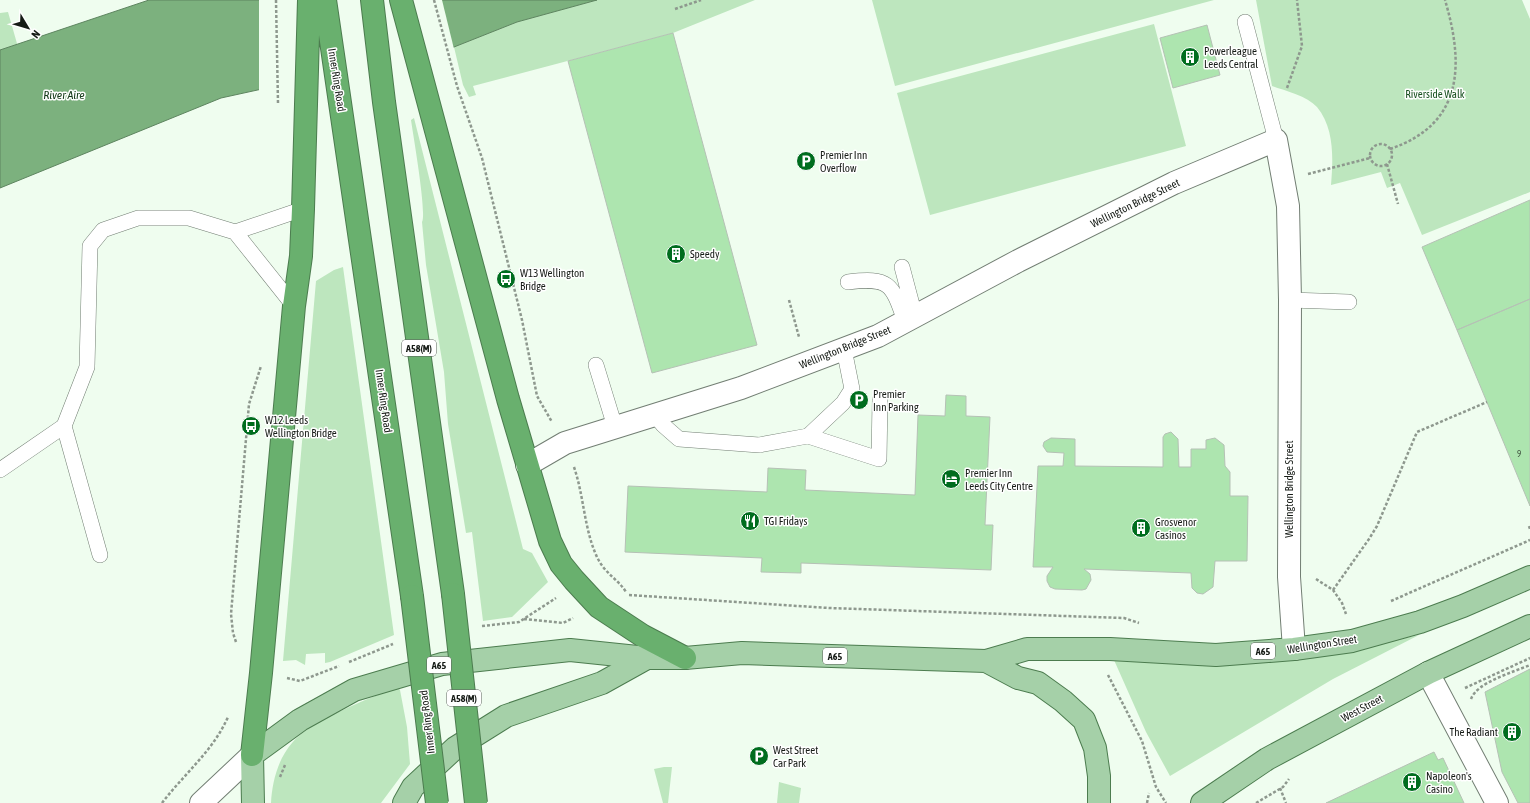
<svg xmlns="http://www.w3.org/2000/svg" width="1530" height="803" font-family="'Asap Condensed',sans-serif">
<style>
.green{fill:#bde6be}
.water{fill:#7cb17e;stroke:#5d845f}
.pier{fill:#effdef}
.building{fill:#ade5af;stroke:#b5c1b5}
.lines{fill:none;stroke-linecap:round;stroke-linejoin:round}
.lane-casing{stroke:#727e73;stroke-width:16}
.street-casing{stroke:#727e73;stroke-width:24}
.secondary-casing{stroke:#727e73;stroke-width:24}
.primary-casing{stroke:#4c7c4f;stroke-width:24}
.highway-casing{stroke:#4c7c4f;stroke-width:24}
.path{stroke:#8e988e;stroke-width:2.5;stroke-dasharray:3 2;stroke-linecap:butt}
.lane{stroke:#fff;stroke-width:15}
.street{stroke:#fff;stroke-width:22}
.secondary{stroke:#fff;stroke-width:22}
.primary{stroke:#a5d0a8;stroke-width:22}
.highway{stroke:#69b06e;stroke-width:22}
.highway-bridge-casing{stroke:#4c7c4f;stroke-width:24;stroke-linecap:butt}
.highway-bridge{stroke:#69b06e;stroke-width:22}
.labels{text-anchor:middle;stroke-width:3;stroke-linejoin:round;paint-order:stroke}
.number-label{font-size:9px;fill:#3c4e3c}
.shield{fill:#fff;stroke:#5c5f5c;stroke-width:1}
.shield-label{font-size:10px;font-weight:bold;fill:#161b16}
.poi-label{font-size:11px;fill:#161b16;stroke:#fff;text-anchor:start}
.street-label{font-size:11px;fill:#161b16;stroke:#fff}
.park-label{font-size:11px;fill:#17501f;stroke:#fff}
.water-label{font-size:12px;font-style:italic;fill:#113816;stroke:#fff}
</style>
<rect width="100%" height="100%" fill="#effdef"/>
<path class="green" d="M597,0H755L673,33L473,86L476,95L469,97L463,85L454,47L517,22Z
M872,0H1214L895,86Z
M1256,0H1522L1530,19V192L1422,235L1400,183L1387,188L1381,172L1331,185C1333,160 1335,129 1317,107C1307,96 1286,91 1272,86Z
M8,12L18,47L0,53V13Z
M1154,24L1186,146L930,215L897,93Z
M414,118L523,549L532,553L548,582L512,617L483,621L472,532L466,533L448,424L444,372L426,265L422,222C427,214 413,134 411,120Z
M343,267L394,635L330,662L325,663V653L306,654L305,665L296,660L283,661L316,281L334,270Z
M1419,635L1333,679L1170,776L1146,732L1114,660L1299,659Z
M398,688L400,690L407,727L410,764L381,803H271C272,782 278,759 292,743C308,722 372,696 398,688Z
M664,767H672L668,803H663L654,769Z
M779,782L801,788L799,803H777Z"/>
<path class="water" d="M149,0H597L517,22L454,47L221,98L0,188V50Z"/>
<path class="pier" d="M259,0H442L454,49L259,92Z"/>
<path class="building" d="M1207,25L1220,75L1173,88L1160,38Z
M673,33L757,345L652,373L568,61Z
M1530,200V299L1457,330L1422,247Z
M1530,299V506L1457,330Z
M946,395L966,396V416L990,417L985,525H993L991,570L801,563V573L761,572L762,558L625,552L628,486L767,492L768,468L806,470L805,490L915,495L918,415L945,416Z
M1171,432L1178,439L1179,467H1191V449H1206V440L1215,438L1224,445L1225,466L1230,472V496H1248L1247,561H1215L1213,587L1203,594L1197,593L1192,588L1191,573L1084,569L1090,574L1091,580L1086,589L1082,590L1055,589L1050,587L1047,581V576L1053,567H1033L1038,466H1063L1064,453L1047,452L1043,446L1044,442L1051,438L1075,439V466L1163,467V437L1165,434Z
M1530,669V803H1518L1502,772L1485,692Z
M1434,752L1438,760L1443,758L1464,803H1326Z"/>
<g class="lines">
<defs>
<path id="lane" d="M1245,22L1276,140
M902,267L915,316
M848,282C890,277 892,284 905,321
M1290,300L1349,302
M294,306L235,232L303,209
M596,365L615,427
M655,415L663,425L679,439L759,445L808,436L843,403L852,389L844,349
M64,426L100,555
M808,436L879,459L880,400
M0,470L64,426L87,367L90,246L103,230L138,218H189L235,232"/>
<path id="street" d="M527,465L565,443L741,388L878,336L1018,261L1174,183L1276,140L1288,206L1290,300L1289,577L1294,649
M1428,673L1497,803"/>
<path id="secondary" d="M201,803L252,755"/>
<path id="primary" d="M986,661L1027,649H1110L1216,655L1294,649L1352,641L1420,622L1463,606L1530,577
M253,803L252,755L300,720L354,690L442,664L570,650L647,658H685L742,653L986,661L1018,678L1038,683L1063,701L1084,720L1095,748L1099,776V803
M404,803L413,787L455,748L506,716L602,683L647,658
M1202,803L1267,759L1428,673L1530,626"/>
<path id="highway" d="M325,0L412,596
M372,0L384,102L453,594
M401,0L508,399L550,541L561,564L574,580L599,607L643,636L685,658
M252,755L261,673L294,306L301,256L303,209L309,0"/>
</defs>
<use href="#lane" class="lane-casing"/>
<use href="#street" class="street-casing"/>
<use href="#secondary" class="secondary-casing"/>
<use href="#primary" class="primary-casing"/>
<use href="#highway" class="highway-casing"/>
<path class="path" d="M276,0L278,103
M434,0L457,86L482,158L522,320L537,396L552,422
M675,9L701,0
M1287,88L1302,46L1297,0
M1370 155a11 11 0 1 1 22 0a11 11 0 1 1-22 0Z
M1390,149C1464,124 1464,64 1445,0
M1387,164L1398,204
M1308,174L1370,158
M789,300L799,337
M574,467C584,496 584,529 597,557C605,574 618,579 626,592
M1529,526L1530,529
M1316,579L1333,590L1342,603L1346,614
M1333,590L1369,539L1377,526L1417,432L1487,402
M629,595L829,608L1124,618L1139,623
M1391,601L1530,540
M524,619L563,623L573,618
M482,626L519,622L556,598
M236,642L233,633L231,614L249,404L261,366
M349,662L393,644
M1108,675L1142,741L1156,787L1166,803
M287,678L300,681L339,666
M1465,688L1530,658
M1471,699C1477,682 1514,672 1530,665
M280,777L285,765
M1280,788L1286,803
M162,803C184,774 213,751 228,717
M1147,803L1149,793
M1256,803L1283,787L1289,779"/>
<use href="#lane" class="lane"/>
<use href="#street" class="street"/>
<use href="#secondary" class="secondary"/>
<use href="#primary" class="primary"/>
<use href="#highway" class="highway"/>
<defs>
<path id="highway-bridge" d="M453,594L476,803
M412,596L437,803"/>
</defs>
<use href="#highway-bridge" class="highway-bridge-casing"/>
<use href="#highway-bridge" class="highway-bridge"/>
</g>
<defs>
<symbol id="building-disc" viewBox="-11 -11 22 22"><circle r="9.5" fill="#006d1e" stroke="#fff"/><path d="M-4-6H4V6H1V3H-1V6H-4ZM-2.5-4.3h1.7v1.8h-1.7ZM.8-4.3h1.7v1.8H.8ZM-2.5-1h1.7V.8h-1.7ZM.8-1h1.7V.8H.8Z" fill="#fff"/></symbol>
<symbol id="parking-disc" viewBox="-11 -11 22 22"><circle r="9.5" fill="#006d1e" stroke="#fff"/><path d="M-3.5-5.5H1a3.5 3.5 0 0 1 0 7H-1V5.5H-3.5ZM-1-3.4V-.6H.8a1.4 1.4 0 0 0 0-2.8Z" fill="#fff"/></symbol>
<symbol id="bus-disc" viewBox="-11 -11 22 22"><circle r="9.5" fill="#006d1e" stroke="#fff"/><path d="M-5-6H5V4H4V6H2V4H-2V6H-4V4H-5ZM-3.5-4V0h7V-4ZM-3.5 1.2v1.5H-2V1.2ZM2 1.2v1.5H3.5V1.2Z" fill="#fff"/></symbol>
<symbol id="hotel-disc" viewBox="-11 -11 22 22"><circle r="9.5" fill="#006d1e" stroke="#fff"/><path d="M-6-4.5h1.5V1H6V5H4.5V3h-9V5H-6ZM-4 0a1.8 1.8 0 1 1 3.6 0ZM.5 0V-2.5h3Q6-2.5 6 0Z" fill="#fff"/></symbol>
<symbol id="restaurant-disc" viewBox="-11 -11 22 22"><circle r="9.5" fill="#006d1e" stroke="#fff"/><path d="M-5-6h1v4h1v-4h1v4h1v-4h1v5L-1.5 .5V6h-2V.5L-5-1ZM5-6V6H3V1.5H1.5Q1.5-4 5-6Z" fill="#fff"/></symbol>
</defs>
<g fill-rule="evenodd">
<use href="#building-disc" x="1179" y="46" width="22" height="22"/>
<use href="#parking-disc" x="795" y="150" width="22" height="22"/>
<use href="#building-disc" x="665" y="243" width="22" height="22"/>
<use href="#bus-disc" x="495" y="268" width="22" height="22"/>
<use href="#parking-disc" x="848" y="389" width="22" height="22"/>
<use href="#bus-disc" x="240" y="415" width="22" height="22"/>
<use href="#hotel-disc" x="940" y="468" width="22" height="22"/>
<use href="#restaurant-disc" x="739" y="510" width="22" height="22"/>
<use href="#building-disc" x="1130" y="517" width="22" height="22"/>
<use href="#building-disc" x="1501" y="721" width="22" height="22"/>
<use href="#parking-disc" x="748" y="745" width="22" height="22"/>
<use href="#building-disc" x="1401" y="771" width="22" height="22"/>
</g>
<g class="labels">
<g class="number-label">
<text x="1519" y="457">9</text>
</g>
<g class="shield">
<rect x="402" y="340" width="34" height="16" rx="3"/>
<rect x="1251" y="643" width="24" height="16" rx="3"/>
<rect x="823" y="648" width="24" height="16" rx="3"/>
<rect x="427" y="657" width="24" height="16" rx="3"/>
<rect x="447" y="690" width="34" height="16" rx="3"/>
</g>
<g class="shield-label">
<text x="419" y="352">A58(M)</text>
<text x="1263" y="655">A65</text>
<text x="835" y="660">A65</text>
<text x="439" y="669">A65</text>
<text x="464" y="702">A58(M)</text>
</g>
<g class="poi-label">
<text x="1204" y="55">Powerleague<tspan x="1204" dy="13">Leeds Central</tspan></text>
<text x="820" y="159">Premier Inn<tspan x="820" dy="13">Overflow</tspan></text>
<text x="690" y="258">Speedy</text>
<text x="520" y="277">W13 Wellington<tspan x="520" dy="13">Bridge</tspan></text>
<text x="873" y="398">Premier<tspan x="873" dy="13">Inn Parking</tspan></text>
<text x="265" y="424">W12 Leeds<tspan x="265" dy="13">Wellington Bridge</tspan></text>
<text x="965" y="477">Premier Inn<tspan x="965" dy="13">Leeds City Centre</tspan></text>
<text x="764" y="525">TGI Fridays</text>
<text x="1155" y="526">Grosvenor<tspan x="1155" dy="13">Casinos</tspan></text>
<text x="1498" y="736" text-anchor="end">The Radiant</text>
<text x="773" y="754">West Street<tspan x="773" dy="13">Car Park</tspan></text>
<text x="1426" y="780">Napoleon's<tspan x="1426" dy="13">Casino</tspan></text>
</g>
<g class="street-label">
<text transform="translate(337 80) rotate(81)" y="4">Inner Ring Road</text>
<text transform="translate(1135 203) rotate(-26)" y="4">Wellington Bridge Street</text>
<text transform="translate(845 347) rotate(-22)" y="4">Wellington Bridge Street</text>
<text transform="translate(384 401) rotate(82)" y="4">Inner Ring Road</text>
<text transform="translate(1289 489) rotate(-90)" y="4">Wellington Bridge Street</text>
<text transform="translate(1322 644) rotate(-9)" y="4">Wellington Street</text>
<text transform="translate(1362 708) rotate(-28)" y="4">West Street</text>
<text transform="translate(427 722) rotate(-97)" y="4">Inner Ring Road</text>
</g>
<g class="park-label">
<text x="1435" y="98">Riverside Walk</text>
</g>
<g class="water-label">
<text x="64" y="99">River Aire</text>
</g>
</g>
<g transform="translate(28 28) rotate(128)" stroke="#ffffff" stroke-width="3" paint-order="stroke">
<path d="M0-3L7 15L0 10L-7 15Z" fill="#161b16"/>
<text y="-6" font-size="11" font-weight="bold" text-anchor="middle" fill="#161b16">N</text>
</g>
</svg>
